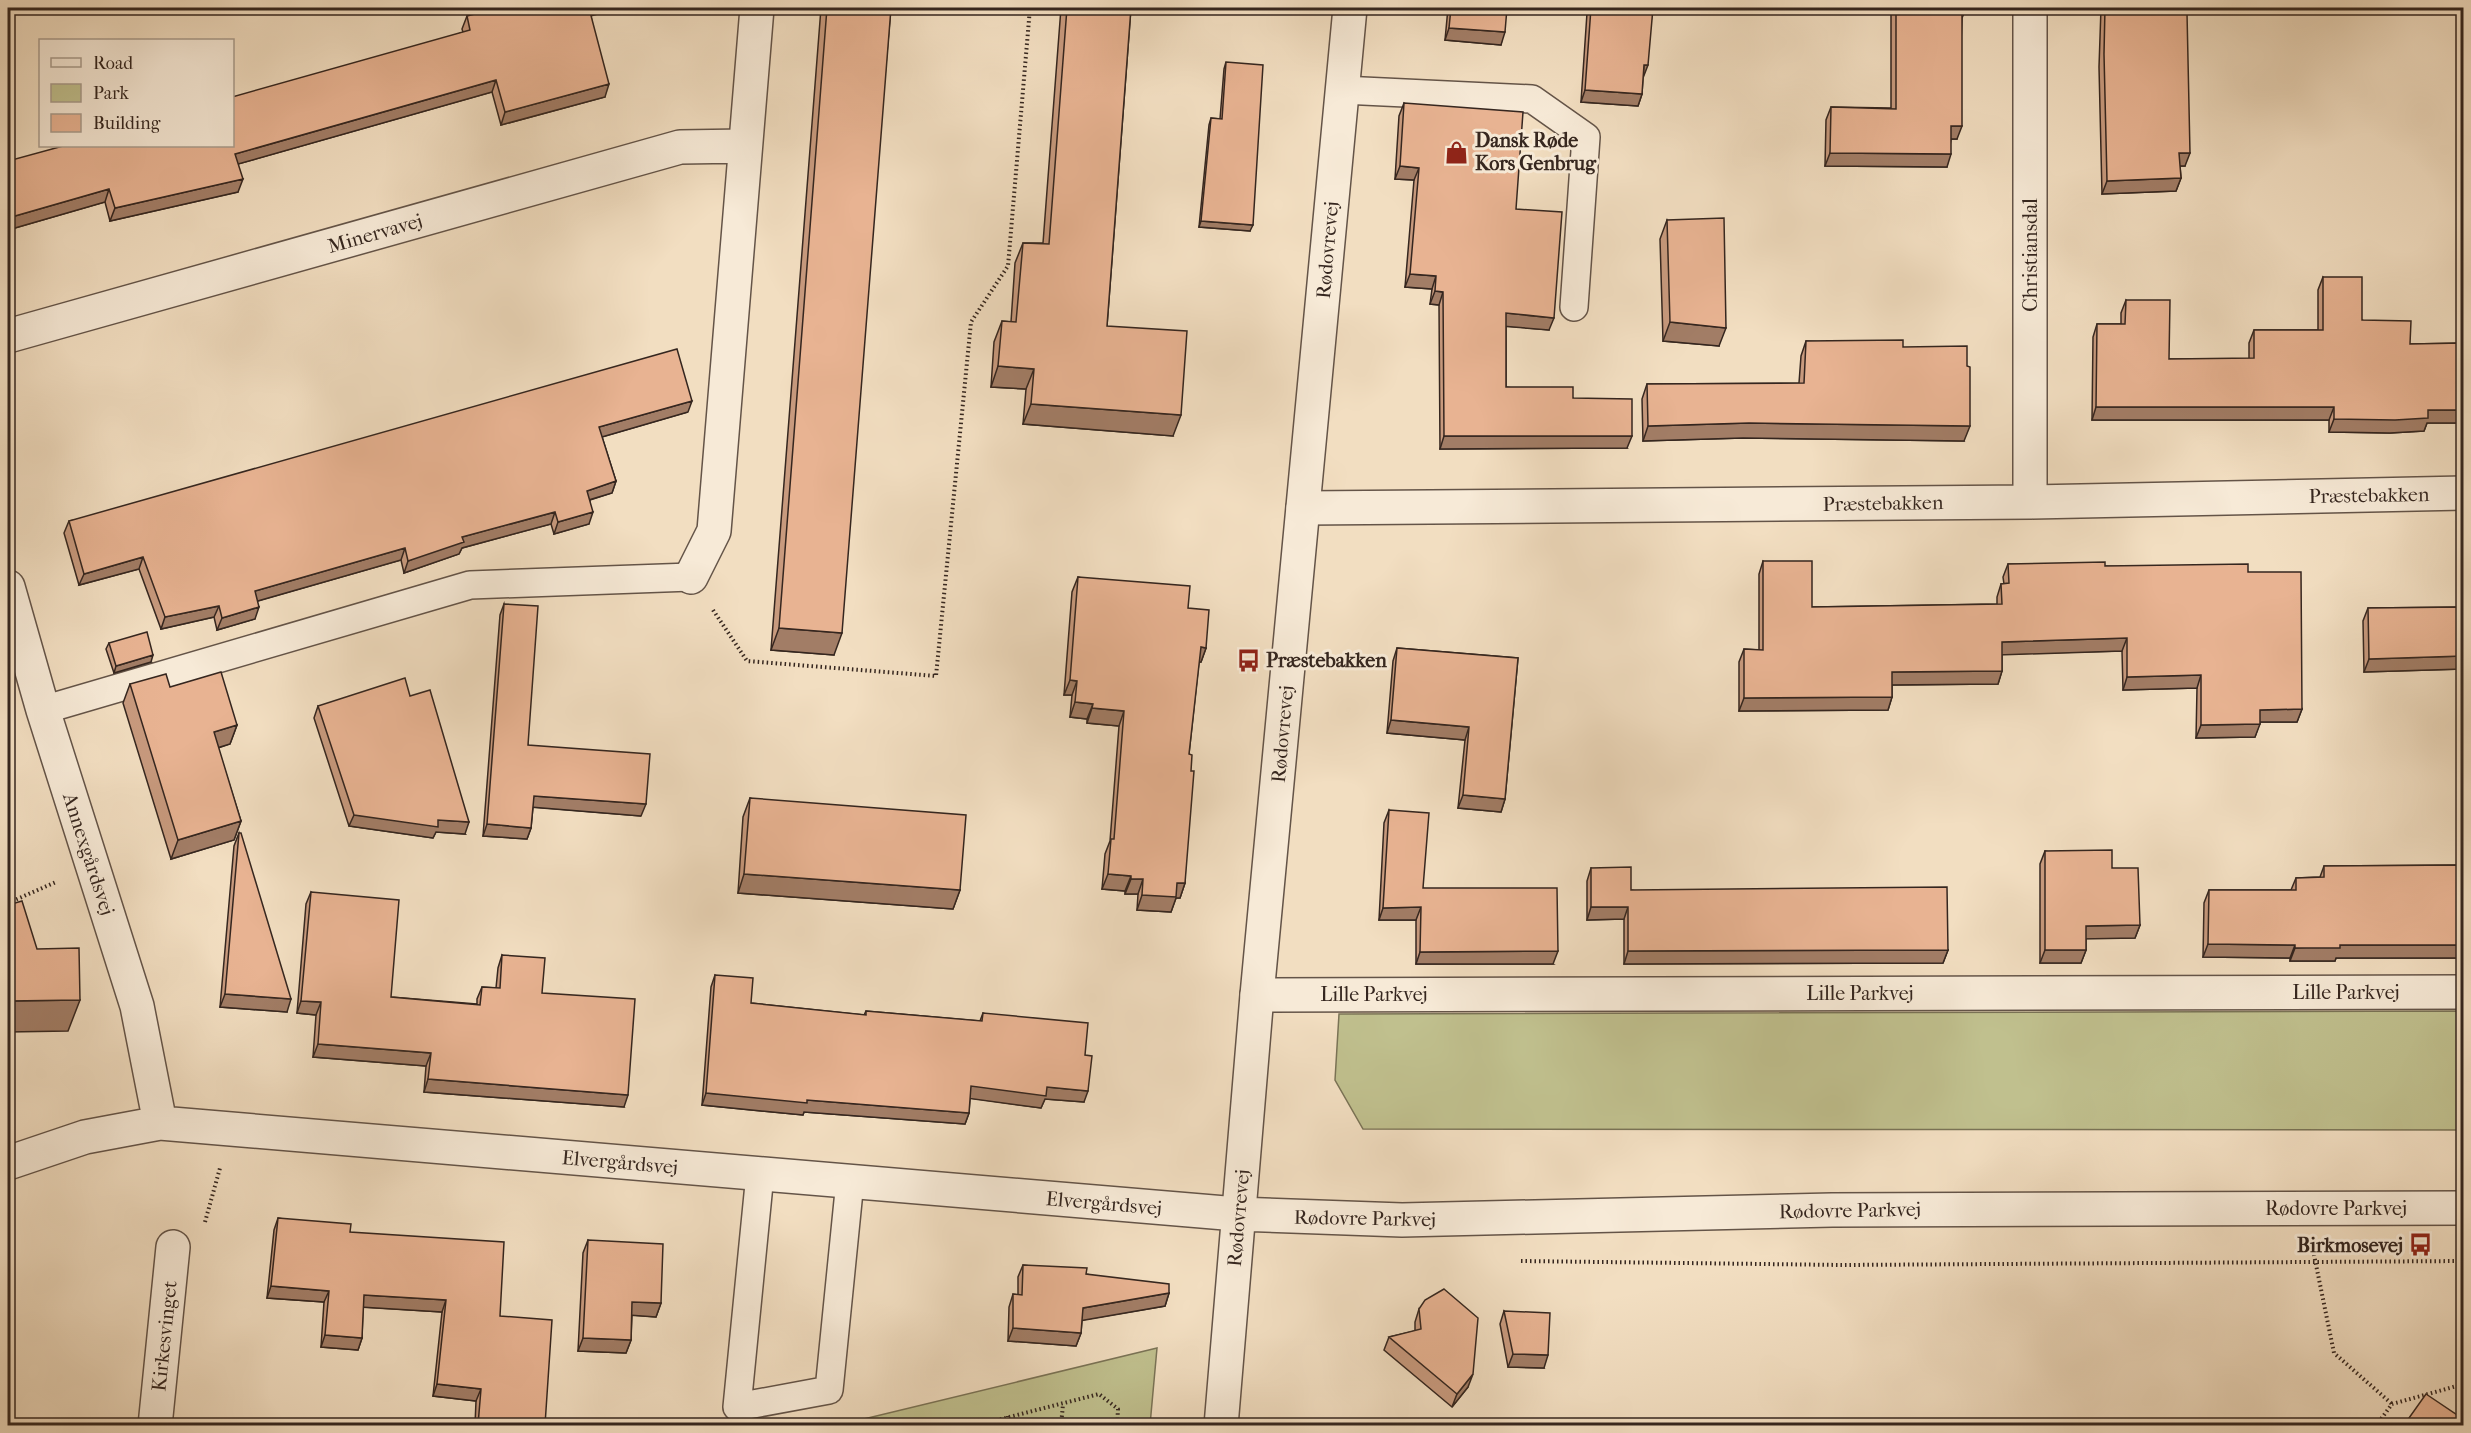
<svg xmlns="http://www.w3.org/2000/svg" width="2471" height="1433" font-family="'IM FELL French Canon',serif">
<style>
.green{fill:#c0c08e;stroke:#7a7356;stroke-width:1.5}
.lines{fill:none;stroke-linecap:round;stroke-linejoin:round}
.service-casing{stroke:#645448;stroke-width:30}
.minor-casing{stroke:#645448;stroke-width:36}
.tertiary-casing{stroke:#645448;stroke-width:36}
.path{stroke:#35261f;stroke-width:4;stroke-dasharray:1.5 3;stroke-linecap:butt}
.service{stroke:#f7ead7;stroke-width:27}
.minor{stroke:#f7ead7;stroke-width:33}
.tertiary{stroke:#f7ead7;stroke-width:33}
.wall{fill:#c89a7e;stroke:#35261f;stroke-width:1.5}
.shaded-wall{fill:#a27d66;stroke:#35261f;stroke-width:1.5}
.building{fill:#e8b392;stroke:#35261f;stroke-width:1.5}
.labels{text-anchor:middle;stroke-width:6;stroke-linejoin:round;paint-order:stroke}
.poi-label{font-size:20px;font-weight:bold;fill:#35261f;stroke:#f7ead7;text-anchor:start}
.street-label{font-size:20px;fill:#35261f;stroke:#f7ead7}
</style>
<rect width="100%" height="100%" fill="#f2dec1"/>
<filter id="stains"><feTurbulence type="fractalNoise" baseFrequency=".00333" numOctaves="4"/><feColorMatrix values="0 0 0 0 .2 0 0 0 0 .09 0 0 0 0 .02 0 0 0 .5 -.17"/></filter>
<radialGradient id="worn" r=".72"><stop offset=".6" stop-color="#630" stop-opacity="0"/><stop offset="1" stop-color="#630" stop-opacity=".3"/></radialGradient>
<path class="green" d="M2463,1011V1130L1363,1129L1335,1080L1339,1014Z
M1157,1348L1150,1425H839Z"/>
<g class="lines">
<defs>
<path id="service" d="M1342,90L1532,99L1586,137L1574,307
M43,710L470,585L691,577
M760,1174L737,1407L829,1390L850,1181"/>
<path id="minor" d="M8,336L680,147L745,146
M2030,502V8
M1303,508L2030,502L2464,493
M691,577L714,531L757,8
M8,587L43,710L137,1006L160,1123
M1257,995L2464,992
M8,1163L85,1137L160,1123L1237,1214
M155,1426L173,1247"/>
<path id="tertiary" d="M1237,1214L1402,1220L1832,1210L2464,1208
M1221,1426L1257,995L1350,8"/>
</defs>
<use href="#service" class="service-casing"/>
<use href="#minor" class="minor-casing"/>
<use href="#tertiary" class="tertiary-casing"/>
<path class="path" d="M713,610L747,661L936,676L971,322L1008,266L1030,8
M8,903L56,882
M205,1222L220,1168
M2313,1250L2334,1353L2392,1404
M1521,1261L1843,1265L2464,1261
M974,1426L1099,1394L1118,1409L1117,1426
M1008,1426V1416
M1061,1426L1063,1404
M2376,1426L2392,1404L2464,1384"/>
<use href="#service" class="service"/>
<use href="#minor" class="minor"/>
<use href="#tertiary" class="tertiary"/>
</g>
<path class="wall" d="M821,8H891L834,655L771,650Z
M1061,8H1131L1107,326L1173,436L1023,424L1026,389L991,387L994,342L1002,321L1011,322L1015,263L1023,243H1043Z
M1448,8H1507L1501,45L1445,40Z
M1525,8H1653L1643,78L1642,94L1638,106L1581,102L1587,13Z
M1891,8H1965V11L1962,18L1957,139H1951L1947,167L1825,166L1826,120L1831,107L1891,108Z
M2101,8H2183L2185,166H2180L2181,178L2176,191L2102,194L2099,67Z
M467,16H591L605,97L501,125L492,92L238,164V192L110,221L105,202L8,230L463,32L462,29Z
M1226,62L1250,231L1199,227L1209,125L1211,118L1220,119L1224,69Z
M1404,103L1516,209L1549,330L1506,326V387L1573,398L1627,448L1440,449L1439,305L1430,304L1432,289L1405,287L1414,180L1395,179L1399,116Z
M1667,220L1719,346L1663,341L1660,239Z
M2323,277L2362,320L2410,344L2463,343V423H2427L2424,431L2390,433L2329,432V420H2092L2093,337L2097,324H2121V313L2126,300L2169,359H2249V343L2254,330H2318V290Z
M1806,341L1903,347L1964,441L1743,438L1643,441L1642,399L1647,384L1799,383L1801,356Z
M688,412L602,437L616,481L612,493L590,500L589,524L554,534L551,524L462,548L459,554L404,573L401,560L257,601L255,619L217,630L214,617L161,629L139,569L79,585L64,533L69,521Z
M1763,561L1812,607L1997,604V597L2001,584H2004L2003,577L2008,564L2105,566L2248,572L2302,709L2297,722H2260L2255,737L2196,738L2197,688L2123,690L2122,651L2002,654V671L1998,684L1892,685V697L1888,710L1739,711V662L1744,649L1759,650V574Z
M1078,577L1188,608L1206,648L1201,662H1199L1189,754L1185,883L1180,898H1176L1171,912L1137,910L1138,894H1125V891L1102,889L1105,854L1110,841L1119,726L1087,723V719L1070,717L1072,695H1064L1072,592Z
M504,604L528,745L641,816L533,807L531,828L527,839L483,836L500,615Z
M2463,607V678V669L2364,672L2363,621L2368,608Z
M109,643L151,662L114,673L106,649Z
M1397,648L1518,658L1505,799L1501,812L1458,808L1465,740L1387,733L1393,661Z
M130,684L170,687L237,725L230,744L218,748L241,821L234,840L171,859L123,703Z
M318,706L465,834L436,832L433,838L349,826L314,718Z
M750,798L960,890L953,909L738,893L743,817Z
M1389,810L1423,888L1553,964H1416V920H1379L1384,823Z
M239,833L287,1012L220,1007L234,846Z
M2045,851L2112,868L2140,925L2135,938H2086V950L2081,963H2040V864Z
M2463,865V958H2336L2335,961H2290V958L2203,957L2204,903L2209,890H2291L2296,878L2320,877L2324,866Z
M1591,868L1631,890L1948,950L1943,963L1624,964V919L1587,920V881Z
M311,892L391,997L477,1004V999L482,987L496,988L498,968L502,955L542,993L624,1107L424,1092L426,1066L313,1057L316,1015L297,1013L306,904Z
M715,975L751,1003L864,1015L866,1011L980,1021L983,1013L1085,1055L1084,1102L1045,1099L1041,1108L970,1098L969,1113L965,1124L804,1112L803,1115L702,1105L711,987Z
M278,1218L350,1232L500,1316L545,1425H475L476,1401L433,1396L442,1312L363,1307L362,1338L358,1350L321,1347L324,1302L267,1298L274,1230Z
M588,1240L661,1303L656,1317L632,1315L631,1340L626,1353L578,1351L583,1253Z
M1023,1265L1086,1274L1169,1293L1165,1306L1082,1320L1081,1333L1076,1346L1008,1341L1009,1307L1013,1294L1018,1295V1277Z
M1419,1309L1468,1387L1452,1407L1384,1350L1389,1337L1415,1331V1322Z
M1504,1311L1544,1368L1508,1367L1500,1324Z"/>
<path class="shaded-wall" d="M587,8H619L584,18Z
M1525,8H1589L1587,13Z
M1449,28L1505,32L1501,45L1445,40Z
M1644,65H1648L1643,78Z
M496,80L492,92L231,166L235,154Z
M609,84L605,97L501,125L505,112Z
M1585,90L1642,94L1638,106L1581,102Z
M1951,126H1962L1957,139H1946Z
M1830,153L1951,154L1947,167L1825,166Z
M2179,153H2190L2185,166H2175Z
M1400,166L1419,168L1414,180L1395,179Z
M2181,178L2176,191L2102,194L2107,181Z
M243,179L238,192L110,221L115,208Z
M109,189L105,202L8,230V218Z
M1201,221L1253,225L1250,231L1199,227Z
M1410,274L1436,276L1432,289L1405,287Z
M1435,291L1443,292L1439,305L1430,304Z
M1506,313L1554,318L1549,330L1501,326Z
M1670,322L1726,328L1719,346L1663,341Z
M998,366L1034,369L1026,389L991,387Z
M692,401L688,412L595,439L599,427Z
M1031,404L1181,415L1173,436L1023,424Z
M2096,407H2334L2329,420H2092Z
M2428,410H2463V423H2427L2424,431L2390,433L2329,432L2334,419Z
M1749,423L1970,426L1964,441L1743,438L1643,441L1648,426Z
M1444,436H1632L1627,448L1440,449Z
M616,481L612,493L582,502L587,491Z
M555,512L551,524L462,548L459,554L404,573L408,561L462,537Z
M593,512L589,524L554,534L558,522Z
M405,548L401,560L251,603L255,591Z
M143,557L139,569L79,585L84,574Z
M219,606L214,617L161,629L165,617Z
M259,607L255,619L217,630L222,618Z
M779,628L842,633L834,655L771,650Z
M2127,638L2122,651L1998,655L2002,642Z
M1201,647L1206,648L1201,662H1195Z
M153,655L151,662L114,673L116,666Z
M2463,656V669L2364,672L2369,659Z
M2002,671L1998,684L1888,685L1892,672Z
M2201,675L2197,688L2123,690L2127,677Z
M1070,680L1077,681L1072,695H1064Z
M1892,697L1888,710L1739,711L1744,698Z
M1075,702L1093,704L1087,719L1070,717Z
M1092,708L1124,711L1119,726L1087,723Z
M2302,709L2297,722H2255L2260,710Z
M1391,720L1469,727L1465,740L1387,733Z
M2260,724L2255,737L2196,738L2201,725Z
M237,725L230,744L207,751L214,732Z
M1463,795L1505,799L1501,812L1458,808Z
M534,796L646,804L641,816L530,807Z
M354,815L438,820L469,822L465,834L436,832L433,838L349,826Z
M241,821L234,840L171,859L178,840Z
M487,824L531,828L527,839L483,836Z
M744,874L960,890L953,909L738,893Z
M1108,874L1131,876L1125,891L1102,889Z
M1131,879H1143L1138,894H1125Z
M1177,883H1185L1180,898H1176L1171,912L1137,910L1142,895Z
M1421,907L1416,920H1379L1383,908Z
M1591,907H1628L1624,919L1587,920Z
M2140,925L2135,938L2081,939L2086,926Z
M2208,944L2295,945L2290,958L2203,957Z
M2340,945H2463V958H2336L2335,961H2290L2295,948Z
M1948,950L1943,963L1624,964L1628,951Z
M2045,950H2086L2081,963H2040Z
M1558,951L1553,964H1416L1420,952Z
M225,994L291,999L287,1012L220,1007Z
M80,1000L68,1031L8,1032V1001Z
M301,1001L321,1002L316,1015L297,1013Z
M318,1044L431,1053L426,1066L313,1057Z
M428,1079L628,1095L624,1107L424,1092Z
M971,1086L1047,1087L1088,1091L1084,1102L1045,1099L1041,1108L966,1098Z
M706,1093L807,1100L969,1113L965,1124L804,1112L803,1115L702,1105Z
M271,1286L329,1291L324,1302L267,1298Z
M1169,1293L1165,1306L1079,1321L1083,1308Z
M364,1295L446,1300L442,1312L360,1307Z
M632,1302L661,1303L656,1317L628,1315Z
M1013,1328L1081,1333L1076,1346L1008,1341Z
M325,1335L362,1338L358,1350L321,1347Z
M583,1338L631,1340L626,1353L578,1351Z
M1513,1354L1548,1355L1544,1368L1508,1367Z
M1473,1374L1468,1387L1452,1407L1457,1394Z
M437,1384L481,1389L476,1401L433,1396Z"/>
<path class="building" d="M498,8H589L609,84L505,112L496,80L235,154L243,179L115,208L109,189L8,218V161L63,146H232V97L470,30L467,16Z
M827,8H891L842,633L779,628Z
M1067,8H1131L1107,326L1187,331L1181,415L1031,404L1034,369L998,366L1002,321L1016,322L1023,243L1049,244Z
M1451,8H1507L1505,32L1449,28Z
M1591,8H1653L1648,65H1644L1642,94L1585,90Z
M1896,8H1965V11H1962V126H1951V154L1830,153L1831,107L1896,109Z
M2105,8H2183V13H2187L2190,153H2179L2181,178L2107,181L2104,54Z
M1226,62L1263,65L1253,225L1201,221L1211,118L1222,119Z
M1404,103L1523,112L1516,209L1562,212L1554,318L1506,313V387H1573V398L1632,399V436H1444L1443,292L1435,291L1436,276L1410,274L1419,168L1400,166Z
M1724,218L1726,328L1670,322L1667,220Z
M2323,277H2362V320L2411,321L2410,344L2463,343V410H2428V418L2395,420L2334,419V407H2096L2097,324H2125L2126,300H2170L2169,359L2254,358V330H2323Z
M1903,340V347L1967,346V366L1970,367V426L1749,423L1648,426L1647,384L1804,383L1806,341Z
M677,349L692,401L599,427L616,481L587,491L593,512L558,522L555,512L462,537L464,542L408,561L405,548L255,591L259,607L222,618L219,606L165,617L143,557L84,574L69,521Z
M1763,561H1812V607L2002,604L2001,584L2009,583L2008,564L2105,562V566L2248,564V572H2301L2302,709L2260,710V724L2201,725V675L2127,677V638L2002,642V671L1892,672V697L1744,698V649L1763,650Z
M1078,577L1190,586L1188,608L1209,610L1206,648L1201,647L1189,754L1192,755L1191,771H1194L1185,883H1177L1176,897L1142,895L1143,879H1131V876L1108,874L1111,839H1114L1124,711L1092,708L1093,704L1075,702L1077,681L1070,680Z
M504,604L538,606L528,745L650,754L646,804L534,796L531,828L487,824Z
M2463,607V656L2369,659L2368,608Z
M147,632L153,655L116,666L109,643Z
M1397,648L1518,658L1505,799L1463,795L1469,727L1391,720Z
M221,672L237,725L214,732L241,821L178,840L130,684L166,674L170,687Z
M405,678L410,696L430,690L469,822L438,820V827L354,815L318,706Z
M750,798L966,815L960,890L744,874Z
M1389,810L1429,813L1423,888H1557L1558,951L1420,952L1421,907L1383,908Z
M239,833H241L291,999L225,994Z
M2112,850V868H2138L2140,925L2086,926V950H2045V851Z
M2463,865V945H2340V948H2295V945L2208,944L2209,890H2296V878L2324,877V866Z
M1631,867V890L1947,887L1948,950L1628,951V907H1591V868Z
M311,892L399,900L391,997L480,1005L482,987L500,988L502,955L545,958L542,993L635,999L628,1095L428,1079L431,1053L318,1044L321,1002L301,1001Z
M22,901L37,949L79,948L80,1000L8,1001V905Z
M715,975L753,978L751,1003L866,1015V1011L982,1021L983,1013L1088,1023L1085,1055L1092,1056L1088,1091L1047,1087L1046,1096L971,1086L969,1113L807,1100V1103L706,1093Z
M278,1218L351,1224L350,1232L504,1242L500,1316L552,1320L545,1425H478L481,1389L437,1384L446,1300L364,1295L362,1338L325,1335L329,1291L271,1286Z
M588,1240L663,1244L661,1303L632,1302L631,1340L583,1338Z
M1023,1265L1087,1268L1086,1274L1169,1284V1293L1083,1308L1081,1333L1013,1328V1294L1022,1295Z
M1444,1289L1478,1318L1473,1374L1457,1394L1389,1337L1421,1329L1419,1309L1425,1300Z
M1504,1311L1550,1313L1548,1355L1513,1354Z
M2426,1394L2463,1419V1425H2404Z"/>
<defs>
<symbol id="shop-bare" viewBox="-9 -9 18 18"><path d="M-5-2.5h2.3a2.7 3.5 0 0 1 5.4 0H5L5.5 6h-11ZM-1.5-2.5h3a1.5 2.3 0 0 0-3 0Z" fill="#8f2418" stroke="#f7ead7" stroke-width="2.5" paint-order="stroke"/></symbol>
<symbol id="bus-bare" viewBox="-9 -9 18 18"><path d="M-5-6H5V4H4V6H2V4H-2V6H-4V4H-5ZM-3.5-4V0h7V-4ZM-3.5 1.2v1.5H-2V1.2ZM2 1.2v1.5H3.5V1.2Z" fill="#8f2418" stroke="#f7ead7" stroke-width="2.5" paint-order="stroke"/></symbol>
</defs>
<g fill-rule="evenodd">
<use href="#shop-bare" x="1440" y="136" width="33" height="33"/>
<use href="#bus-bare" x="1232" y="644" width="33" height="33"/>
<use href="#bus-bare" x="2404" y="1228" width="33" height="33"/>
</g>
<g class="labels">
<g class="poi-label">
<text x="1475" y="147">Dansk Røde<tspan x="1475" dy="23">Kors Genbrug</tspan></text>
<text x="1266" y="667">Præstebakken</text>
<text x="2403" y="1252" text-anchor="end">Birkmosevej</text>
</g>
<g class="street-label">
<text transform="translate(375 233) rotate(-16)" y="7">Minervavej</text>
<text transform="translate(1327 250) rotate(-85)" y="7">Rødovrevej</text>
<text transform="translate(2030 255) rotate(-90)" y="7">Christiansdal</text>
<text transform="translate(2369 495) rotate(-1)" y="7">Præstebakken</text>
<text transform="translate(1883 503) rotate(-1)" y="7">Præstebakken</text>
<text transform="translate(1282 734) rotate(-85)" y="7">Rødovrevej</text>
<text transform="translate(89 854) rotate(72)" y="7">Annexgårdsvej</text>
<text x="2346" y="999">Lille Parkvej</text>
<text x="1860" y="1000">Lille Parkvej</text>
<text x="1374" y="1001">Lille Parkvej</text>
<text transform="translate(620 1162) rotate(5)" y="7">Elvergårdsvej</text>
<text transform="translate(1104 1203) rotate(5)" y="7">Elvergårdsvej</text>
<text x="2336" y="1215">Rødovre Parkvej</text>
<text transform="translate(1850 1210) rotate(-1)" y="7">Rødovre Parkvej</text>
<text transform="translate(1238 1218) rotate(-85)" y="7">Rødovrevej</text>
<text transform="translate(1365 1218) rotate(1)" y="7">Rødovre Parkvej</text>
<text transform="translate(164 1336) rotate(-84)" y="7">Kirkesvinget</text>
</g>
</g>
<rect width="2471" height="1433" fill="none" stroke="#f2dec1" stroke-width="30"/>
<rect x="9" y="9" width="2453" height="1415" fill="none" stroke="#35261f" stroke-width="3"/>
<rect x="15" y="15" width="2441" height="1403" fill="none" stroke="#35261f" stroke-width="1.5"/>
<rect x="39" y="39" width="195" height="108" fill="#f7ead7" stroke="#a99c8d" stroke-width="1.5"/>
<rect x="51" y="58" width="30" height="9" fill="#f7ead7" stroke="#a99c8d" stroke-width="1.5"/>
<text x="93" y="69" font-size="18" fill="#35261f">Road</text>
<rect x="51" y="84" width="30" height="18" fill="#c0c08e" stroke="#a99c8d" stroke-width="1.5"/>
<text x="93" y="99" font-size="18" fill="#35261f">Park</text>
<rect x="51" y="114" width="30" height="18" fill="#e8b392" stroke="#a99c8d" stroke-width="1.5"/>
<text x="93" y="129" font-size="18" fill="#35261f">Building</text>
<rect width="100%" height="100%" filter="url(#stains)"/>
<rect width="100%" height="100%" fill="url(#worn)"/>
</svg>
